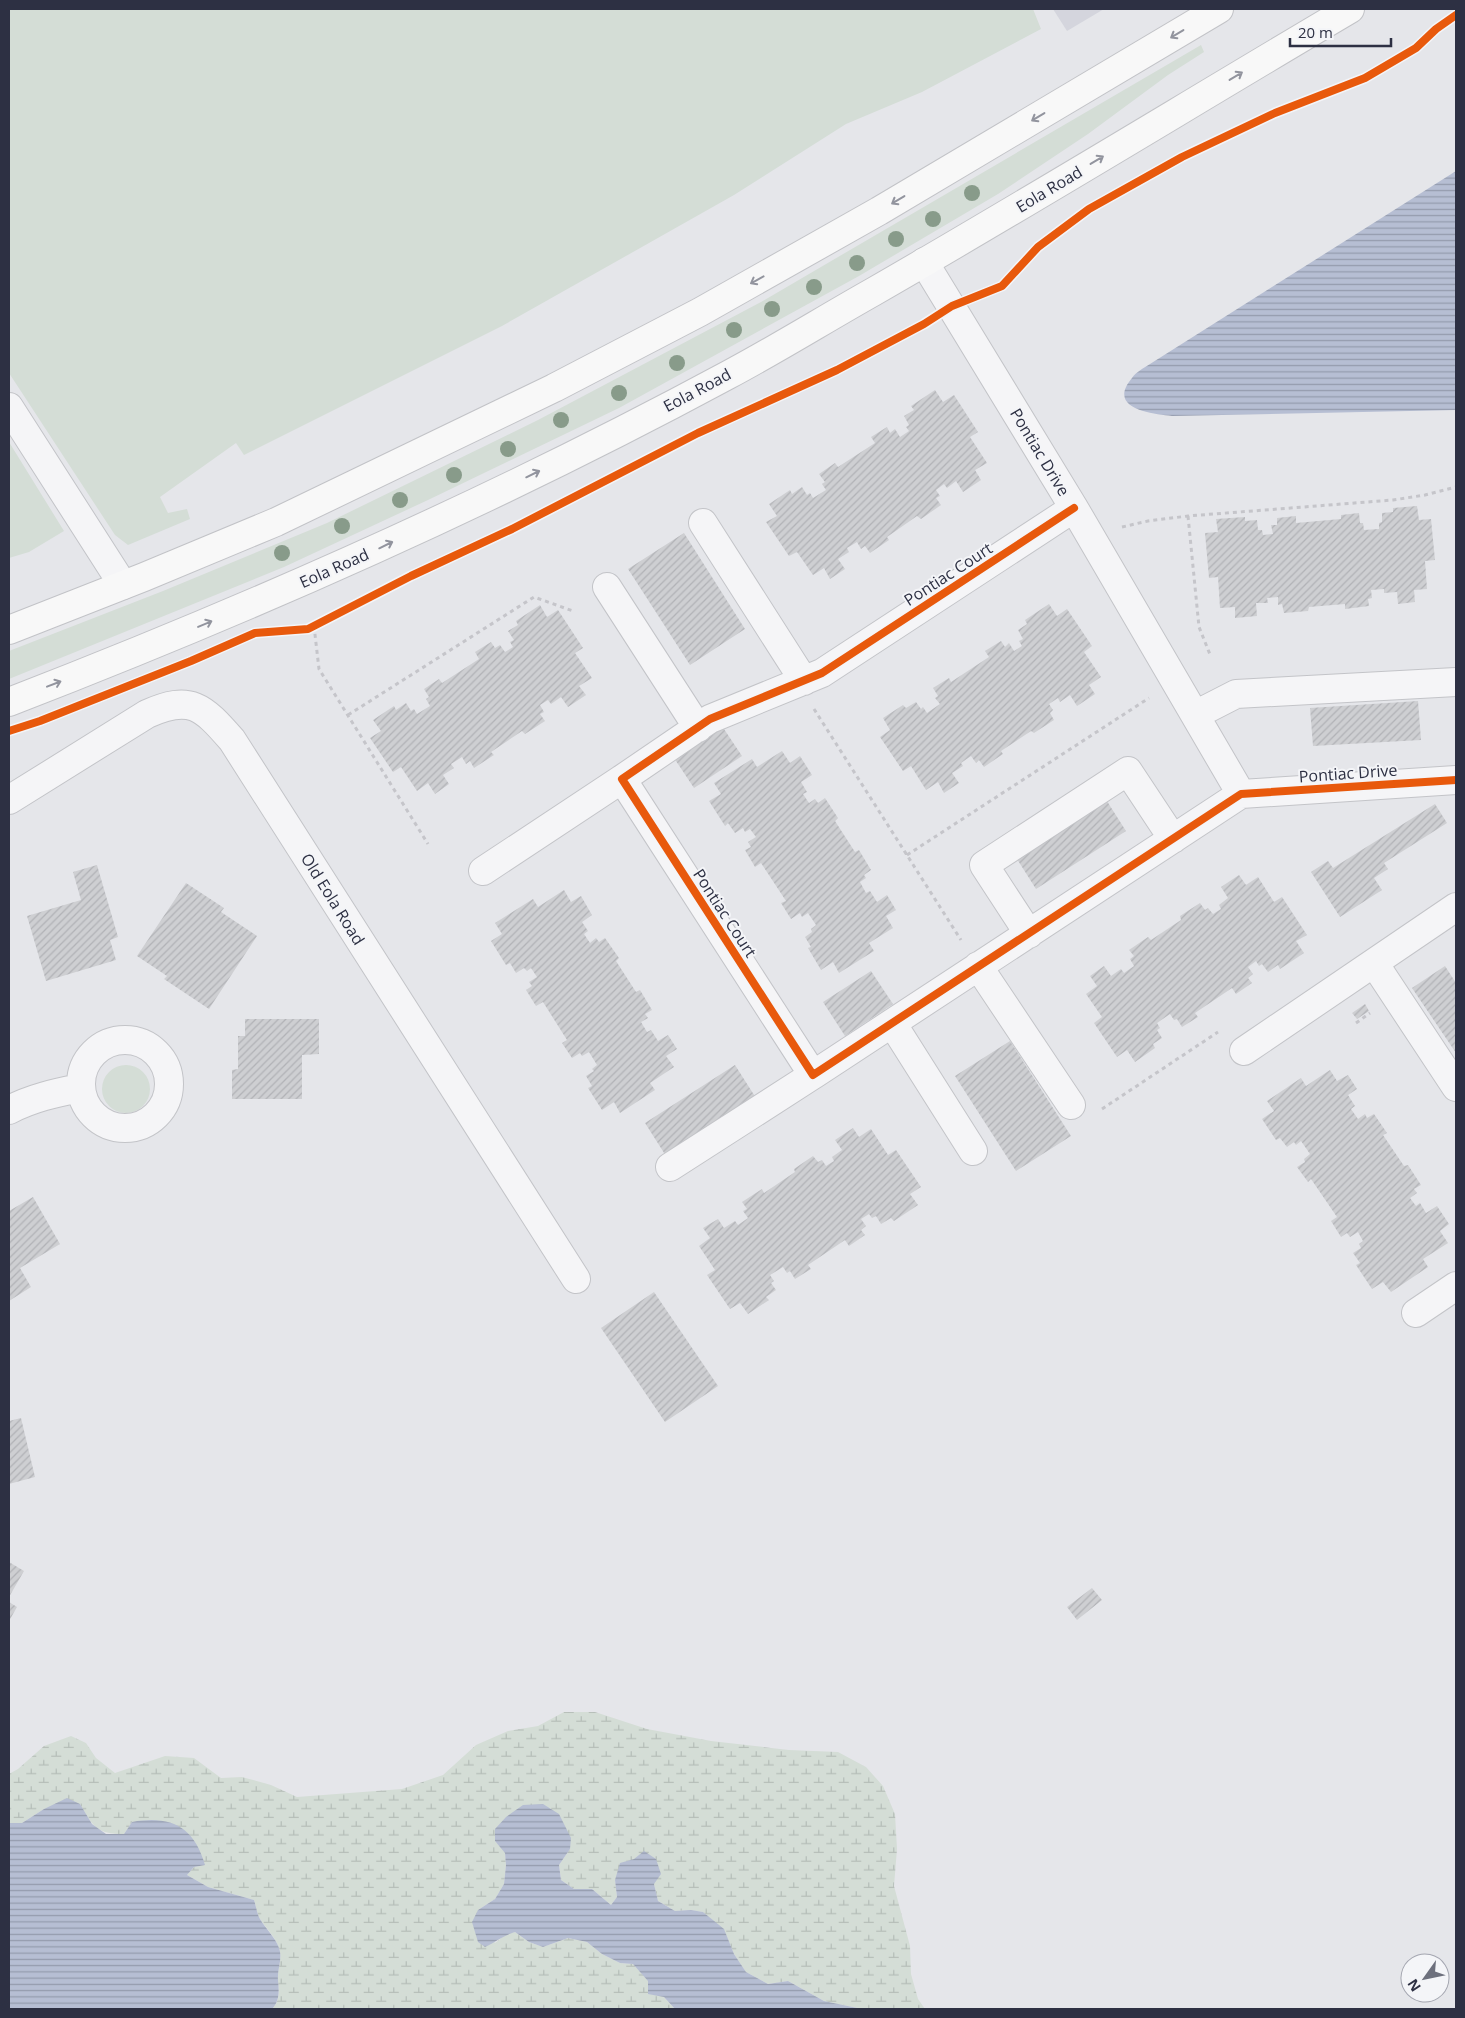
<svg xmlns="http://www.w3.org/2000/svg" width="1465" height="2018" font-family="'Open Sans',sans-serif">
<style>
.built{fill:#d4d5dd}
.green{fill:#d4ddd6}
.wetland{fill:url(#wetland-marsh)}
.water{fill:url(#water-rules)}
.building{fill:url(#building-hatch)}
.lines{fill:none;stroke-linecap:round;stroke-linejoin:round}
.minor-casing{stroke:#c3c4c8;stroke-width:30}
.major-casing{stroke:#c2c3c7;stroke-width:30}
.path{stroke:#c5c5ca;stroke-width:3;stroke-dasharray:4 4;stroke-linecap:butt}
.minor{stroke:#f5f5f7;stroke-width:28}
.major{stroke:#f8f8f8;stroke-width:28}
.cycleway-casing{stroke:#f4f5f8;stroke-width:11}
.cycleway{stroke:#e8590c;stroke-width:8}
.tree{fill:#889b8a}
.oneway{stroke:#92949e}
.labels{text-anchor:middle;stroke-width:4;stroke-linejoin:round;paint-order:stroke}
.street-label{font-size:16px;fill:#2d3043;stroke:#f4f5f8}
</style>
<defs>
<pattern id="wetland-marsh" width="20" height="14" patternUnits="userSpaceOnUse" patternTransform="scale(1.25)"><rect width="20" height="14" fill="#d4ddd6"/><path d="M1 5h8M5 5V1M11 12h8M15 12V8" fill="none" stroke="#b6beb9"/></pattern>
<pattern id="water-rules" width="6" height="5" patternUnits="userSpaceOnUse" patternTransform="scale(1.25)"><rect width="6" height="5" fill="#b6bed3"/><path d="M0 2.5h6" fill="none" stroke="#949bad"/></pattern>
<pattern id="building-hatch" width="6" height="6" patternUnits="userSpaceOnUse" patternTransform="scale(1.25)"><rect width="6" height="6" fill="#cecfd2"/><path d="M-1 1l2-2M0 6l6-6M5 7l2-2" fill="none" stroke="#b1b2b6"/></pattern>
</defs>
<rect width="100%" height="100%" fill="#e5e6ea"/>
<path class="built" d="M1053,9H1104L1067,31Z"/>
<path class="green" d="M9,9H1033L1041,29L922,92L846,124L734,195L502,326L244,455L236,443L160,497L168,513L187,509L190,519L128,545L115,535L9,373Z
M1201,45L1204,52L1168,75L1088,134L998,194L859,276L619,408L428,500L284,567L9,679V651L163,591L327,523L538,420L761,302Z
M9,442L64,531L29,552L9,558Z
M102 1089a24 24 0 1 1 48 0a24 24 0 1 1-48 0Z"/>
<path class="wetland" d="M564,1712H595L647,1729L711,1741L789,1750L838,1752L866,1767L883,1786L895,1814L897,1849L894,1886L910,1946L911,1974L918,1999L925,2009H862L824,2001L788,1981L768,1984L746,1972L734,1954L724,1930L703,1912L691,1910L675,1911L658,1901L654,1884L615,1880L617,1897L611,1905L592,1889H574L561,1880L559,1865L570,1849L495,1841L505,1852L506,1865L504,1884L495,1899L478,1910L495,1943L505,1935L515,1932L529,1942L543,1947L568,1938L587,1942L602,1954L620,1963L633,1964L675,2009H272C280,2001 279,1991 278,1980C277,1969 283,1959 279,1948C275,1937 266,1928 260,1919C257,1914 256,1906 254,1900L208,1887L187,1875L194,1867L204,1865L132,1822L124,1834C97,1834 93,1827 80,1804L44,1809L22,1823H9V1774L18,1769L44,1746L71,1736L86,1743L96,1758L115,1773L165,1756L194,1758L221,1778L242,1777L271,1785L297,1797L402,1789L443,1775L476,1745L508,1731L538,1726Z"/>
<path class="water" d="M1456,171V410L1172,416C1152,414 1106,409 1132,378C1136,372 1144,368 1150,364Z
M67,1798L80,1804L92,1824L106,1834H124L132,1822C170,1815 194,1826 205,1865L194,1867L187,1875L208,1887L254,1900C256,1906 257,1914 260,1919C266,1929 275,1937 279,1948C283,1959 277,1969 278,1980C279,1990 280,2001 272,2009H9V1823H22L44,1809Z
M543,1804L559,1814L571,1838L570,1849L559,1865L561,1880L574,1889H592L611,1905L617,1897L615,1880L620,1863L634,1859L644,1851L656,1859L661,1874L654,1884L658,1901L675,1911L691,1910L703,1912L724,1929L734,1954L746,1972L768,1984L788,1981L824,2001L862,2009H675L664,1997L648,1994V1981L633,1964L620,1963L602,1954L587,1942L568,1938L543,1947L529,1942L515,1932C504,1935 496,1942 485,1947L478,1942L472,1922L478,1910L495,1899L504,1884L506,1865L505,1853L495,1841V1829L506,1817L523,1805Z"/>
<path class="building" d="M935,390L943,402L954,395L978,432L970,437L987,463L975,470L981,480L963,492L956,481L947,488L944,484L936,490L940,496L936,498L941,505L921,519L917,516L887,537L889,540L870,553L865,546L861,549L857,542L847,548L849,552L838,559L845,569L830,579L824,568L813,575L797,552L789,556L766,522L777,516L769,504L790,490L792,494L802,487L807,495L810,493L813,498L826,490L822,484L825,482L819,474L835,463L838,467L875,443L871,437L887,427L890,433L895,429L900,437L909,431L906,427L909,425L904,416L914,410L911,406Z
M1417,506L1419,520L1431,519L1435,560L1425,561L1427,589L1414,590L1415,602L1398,604L1397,592L1384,593V589L1371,590L1372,598L1368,599L1369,606L1345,609V604L1309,607L1308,611L1284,613L1282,604L1278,605V597L1267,598L1268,603H1256L1257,616L1235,618V607L1220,608L1218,577L1209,578L1205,533L1218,532L1216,519L1245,517V521L1257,520L1258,530H1262L1263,535L1273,534L1271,525H1277V518L1296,516V523L1341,519V515L1359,513L1360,523H1363L1364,530L1379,529V523L1382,522V513L1393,512V508Z
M684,533L745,629L690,665L628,569Z
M1049,604L1057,616L1067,609L1092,646L1084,652L1101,677L1089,685L1095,694L1077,706L1070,695L1060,702L1058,698L1049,704L1053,710L1050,713L1054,720L1034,733L1031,731L1001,751L1003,754L984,767L979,760L976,763L971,756L961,763L963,766L952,773L959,783L944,793L938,782L926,790L911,766L903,771L880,737L890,730L883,718L903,705L906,708L916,702L921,709L923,707L927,713L940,704L935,698L938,696L933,688L949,678L951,682L989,657L985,651L1001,641L1005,647L1009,643L1014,651L1022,646L1019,641L1023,639L1018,630L1027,624L1025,620Z
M540,605L547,617L558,610L583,648L575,653L592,678L579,686L586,695L568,707L561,697L551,704L548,700L540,705L544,712L540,714L545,721L525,734L522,731L491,752L494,755L474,768L470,761L466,764L462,757L451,764L454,768L443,775L449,784L435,794L428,783L417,791L401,767L393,772L370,738L381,731L373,720L394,706L396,710L406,703L411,711L414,709L417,714L430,706L426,699L429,697L424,689L439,679L442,683L479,659L475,652L491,642L495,648L500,645L505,652L513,647L510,642L514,640L508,631L518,625L516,621Z
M1418,701L1421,740L1313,746L1310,708Z
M720,723L742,756L694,788L672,755Z
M782,751L790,763L800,756L812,775L801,782L807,792L803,794L809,803L815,799L818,803L825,798L838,818L835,821L855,852L859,850L871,870L864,875L866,878L860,882L866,893L870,891L877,902L887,895L896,910L886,916L893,928L869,943L874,951L839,973L833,962L821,970L808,948L811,947L805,937L812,932L811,929L816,925L808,913L802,917L800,913L791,919L781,903L786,901L761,863L755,867L745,850L751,847L748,842L756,837L750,829L745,832L743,828L735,833L728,823L725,826L709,801L721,794L714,783L752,759L757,767Z
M1105,798L1126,831L1036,889L1015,856Z
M1435,804L1447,823L1384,863L1388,869L1374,878L1382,890L1340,917L1311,872L1328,861L1333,868Z
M97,865L118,937L110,940L116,960L46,981L27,916L81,900L73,872Z
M1239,875L1246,885L1258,877L1274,902L1282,897L1307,935L1296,941L1304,953L1280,969L1278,965L1268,972L1262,964L1259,966L1256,961L1248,967L1253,974L1248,978L1252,983L1236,994L1232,988L1195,1013L1198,1017L1182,1027L1177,1019L1174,1020L1170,1014L1157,1023L1160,1028L1157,1030L1162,1038L1153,1044L1155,1048L1135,1062L1127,1050L1117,1057L1094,1023L1102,1017L1086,994L1097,986L1090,976L1104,966L1111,976L1121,969L1124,973L1134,966L1130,959L1134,956L1129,950L1148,937L1151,940L1181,920L1180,916L1200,903L1205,910L1208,908L1213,914L1221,909L1219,905L1228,898L1221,887Z
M186,883L224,908L221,912L257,936L209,1009L164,979L167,976L137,956Z
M564,890L571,902L581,896L592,915L582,922L588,931L584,934L590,943L596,938L599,942L605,938L619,958L616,961L636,992L640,990L652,1010L645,1014L648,1018L641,1022L647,1032L651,1030L658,1041L668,1035L677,1049L666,1056L674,1067L650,1083L655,1090L620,1113L614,1102L602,1110L588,1088L592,1086L586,1076L594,1071L592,1069L597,1065L589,1052L582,1056L580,1053L572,1058L562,1043L567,1040L543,1002L536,1006L526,990L532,986L529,982L537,977L531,968L527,971L524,968L516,973L510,963L506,965L491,941L502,934L495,923L533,899L538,907Z
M1445,966L1456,983V1053L1412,988Z
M871,971L893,1004L845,1036L823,1002Z
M1365,1004L1369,1011L1357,1019L1352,1013Z
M245,1019H319V1054L302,1055V1099H232V1070L238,1069V1036H245Z
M1010,1041L1071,1136L1016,1171L955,1076Z
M735,1065L756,1098L666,1156L645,1123Z
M1330,1070L1337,1081L1348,1075L1357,1089L1348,1095L1355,1106L1351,1109L1358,1119L1365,1114L1367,1118L1374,1114L1387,1133L1383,1135L1404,1166L1408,1165L1421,1185L1414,1189L1417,1193L1410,1198L1416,1206L1420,1203L1426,1213L1437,1206L1449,1224L1440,1231L1448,1243L1423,1259L1428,1267L1391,1292L1383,1282L1372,1289L1356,1265L1360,1263L1353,1253L1361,1248L1359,1244L1363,1241L1358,1232L1350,1237L1347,1233L1341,1237L1331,1221L1337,1217L1311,1179L1308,1182L1297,1167L1305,1162L1304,1159L1310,1154L1301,1141L1296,1145L1294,1142L1287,1147L1280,1138L1276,1140L1262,1119L1274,1111L1267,1101L1301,1078L1306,1086Z
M853,1128L859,1137L871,1129L888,1155L896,1150L921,1187L910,1194L918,1205L894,1221L891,1218L881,1224L876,1216L872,1218L869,1214L861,1219L866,1226L861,1230L865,1235L849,1246L845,1240L808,1265L811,1269L795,1279L790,1271L787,1273L783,1267L770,1275L774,1281L771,1283L776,1290L766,1297L769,1300L748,1314L740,1303L730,1309L707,1275L715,1270L699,1246L710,1238L703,1228L718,1219L724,1228L735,1221L738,1225L748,1218L743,1211L747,1209L742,1202L762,1189L764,1193L795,1172L794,1169L813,1156L818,1162L822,1160L826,1166L834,1161L832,1157L842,1150L835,1140Z
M33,1197L60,1244L20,1268L31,1287L9,1301V1211Z
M654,1292L718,1386L665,1422L601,1328Z
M21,1418L35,1477L9,1484V1421Z
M9,1562L24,1571L9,1597Z
M1092,1588L1102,1600L1077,1620L1067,1607Z
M9,1602L17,1607L9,1621Z"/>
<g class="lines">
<defs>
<path id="minor" d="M924,262L1074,508L1241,794
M9,407L123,585
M1074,508L822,673L710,719L622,779L813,1075L1241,794L1456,780
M703,523L804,681
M607,587L698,728
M1195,715L1236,694L1456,682
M9,800L147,714C191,694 203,707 232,740L576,1279
M483,871L622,779
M1029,934L984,865L1128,771L1173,839
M1374,963L1456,1087
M978,966L1071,1105
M892,1023L973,1151
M81 1084a44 44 0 1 1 88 0a44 44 0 1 1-88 0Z
M1244,1051L1456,907
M9,1110C32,1098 55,1093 80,1088
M670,1167L813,1075
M1416,1313L1456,1286"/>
<path id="major" d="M9,630L144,577L276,522L554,388L700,312L879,211L1219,9
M9,702C255,607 496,500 728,375C777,349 825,319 873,292C1033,200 1191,103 1350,9"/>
</defs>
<use href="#minor" class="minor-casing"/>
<use href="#major" class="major-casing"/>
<path class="path" d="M1188,516L1199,627L1211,657
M1122,527L1148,521L1188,516L1393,500L1425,495L1456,487
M314,626L319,669L428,844
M814,709L961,940
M348,715L534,597L573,611
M907,855L1149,698
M1356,1023L1370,1013
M1102,1109L1218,1032"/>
<use href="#minor" class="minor"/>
<use href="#major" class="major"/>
<defs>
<path id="cycleway" d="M1074,508L822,673L710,719L622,779L813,1075L1241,794L1456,780
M9,731L40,721L191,661L255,633L308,629L411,576L512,529L698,433L837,370L924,324L952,306L1002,286L1038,247L1089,209L1182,157L1275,113L1365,78L1416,48L1436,29L1456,15"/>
</defs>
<use href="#cycleway" class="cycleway-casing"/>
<use href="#cycleway" class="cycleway"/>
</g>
<g class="tree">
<circle cx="972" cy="193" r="8"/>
<circle cx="933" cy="219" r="8"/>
<circle cx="896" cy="239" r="8"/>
<circle cx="857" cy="263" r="8"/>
<circle cx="814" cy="287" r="8"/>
<circle cx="772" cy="309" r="8"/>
<circle cx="734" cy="330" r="8"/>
<circle cx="677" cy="363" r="8"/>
<circle cx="619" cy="393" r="8"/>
<circle cx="561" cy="420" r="8"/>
<circle cx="508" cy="449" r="8"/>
<circle cx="454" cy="475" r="8"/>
<circle cx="400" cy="500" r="8"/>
<circle cx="342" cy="526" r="8"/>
<circle cx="282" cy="553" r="8"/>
</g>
<defs><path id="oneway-shaft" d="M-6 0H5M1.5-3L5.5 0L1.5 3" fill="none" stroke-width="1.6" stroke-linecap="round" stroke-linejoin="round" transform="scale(1.25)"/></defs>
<g class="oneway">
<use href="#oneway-shaft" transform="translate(1177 34) rotate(149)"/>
<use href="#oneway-shaft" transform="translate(1236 76) rotate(-31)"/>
<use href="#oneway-shaft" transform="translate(1038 117) rotate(149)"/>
<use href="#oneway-shaft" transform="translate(1097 160) rotate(-31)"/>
<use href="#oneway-shaft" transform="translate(898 200) rotate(149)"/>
<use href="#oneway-shaft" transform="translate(757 280) rotate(151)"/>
<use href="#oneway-shaft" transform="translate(533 474) rotate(-26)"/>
<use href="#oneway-shaft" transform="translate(386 545) rotate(-26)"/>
<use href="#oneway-shaft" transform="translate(205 624) rotate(-23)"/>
<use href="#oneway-shaft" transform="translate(54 684) rotate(-21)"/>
</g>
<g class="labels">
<g class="street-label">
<text transform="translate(1049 189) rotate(-31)" y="6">Eola Road</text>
<text transform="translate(697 390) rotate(-28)" y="6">Eola Road</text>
<text transform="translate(1040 452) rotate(59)" y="6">Pontiac Drive</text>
<text transform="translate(334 568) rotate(-24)" y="6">Eola Road</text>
<text transform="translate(948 574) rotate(-33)" y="6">Pontiac Court</text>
<text transform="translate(1348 773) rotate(-4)" y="6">Pontiac Drive</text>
<text transform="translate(333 899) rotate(58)" y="6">Old Eola Road</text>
<text transform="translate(725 913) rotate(57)" y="6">Pontiac Court</text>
</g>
</g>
<rect width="1465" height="2018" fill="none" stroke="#2d3043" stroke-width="20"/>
<g transform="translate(1425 1978) rotate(237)"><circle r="24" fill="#f4f5f8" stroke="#a4a6b0"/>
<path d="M0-4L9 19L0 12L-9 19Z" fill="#6d707d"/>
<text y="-8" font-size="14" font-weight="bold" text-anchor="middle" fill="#2d3043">N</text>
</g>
<path d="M1290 38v8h101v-8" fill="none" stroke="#2d3043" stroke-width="2.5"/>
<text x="1298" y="38" font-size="15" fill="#2d3043" stroke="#f4f5f8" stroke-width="4" paint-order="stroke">20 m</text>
</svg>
